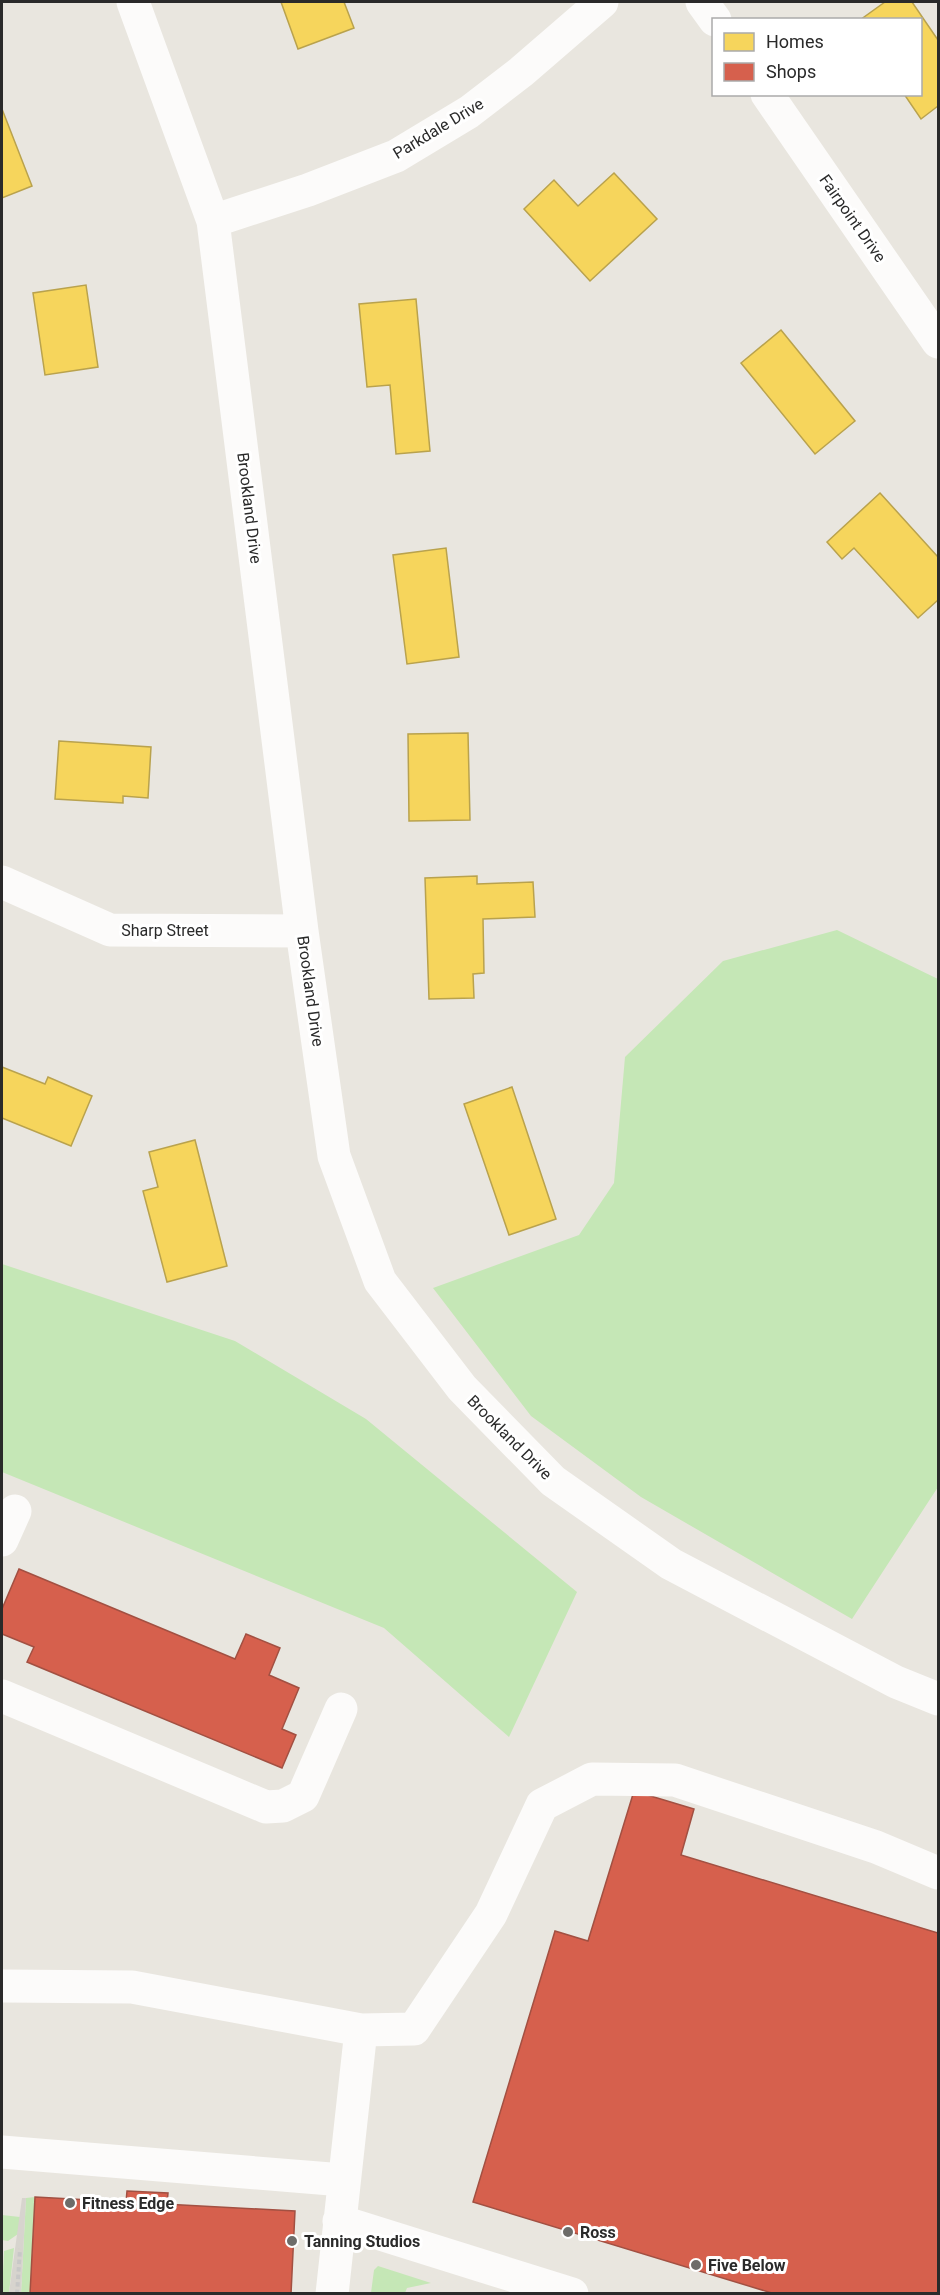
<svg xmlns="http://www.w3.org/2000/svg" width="940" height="2295" font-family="Roboto,sans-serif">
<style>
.green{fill:#c5e7b6}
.plaza{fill:#d7d4ce}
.homes{fill:#f6d55c;stroke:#b9a24d;stroke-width:1.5}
.shops{fill:#d6604d;stroke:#a25042;stroke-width:1.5}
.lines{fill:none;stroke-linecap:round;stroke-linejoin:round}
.path{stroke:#c8c8c7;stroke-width:4;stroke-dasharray:4.5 3;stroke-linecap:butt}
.minor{stroke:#fcfbfa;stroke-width:33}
.poi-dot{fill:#6d6c69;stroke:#fff;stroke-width:2}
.labels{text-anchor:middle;stroke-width:6;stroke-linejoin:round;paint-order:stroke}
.street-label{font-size:16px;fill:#2a2a2a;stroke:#fff}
.poi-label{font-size:16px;font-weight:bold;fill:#2a2a2a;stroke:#fff;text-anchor:start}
</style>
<rect width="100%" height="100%" fill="#e9e6df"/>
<path class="green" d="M837,930L938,979V1487L852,1619L641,1497L531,1416L433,1288L579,1235L614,1183L625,1057L723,961Z
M2,1264L235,1341L366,1419L577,1592L509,1737L384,1628L2,1472Z
M35,2197L30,2293L21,2294L26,2198Z
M2,2215L20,2217L18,2234L8,2241L2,2240Z
M14,2248L9,2293L2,2294L4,2251Z
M378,2266L431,2283L407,2288L405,2293H371L374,2270Z"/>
<path class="plaza" d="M22,2198H26L21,2293H9Z"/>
<path class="homes" d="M281,2H344L354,28L298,49Z
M885,2H912L938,40V106L921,119L904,94H920V20H860Z
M2,109L32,186L2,198Z
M614,173L657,219L590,281L524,209L554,180L578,206Z
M86,285L98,367L45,375L33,293Z
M416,299L430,451L396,454L390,385L367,387L359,304Z
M781,330L855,421L815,454L741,363Z
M880,493L938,557V600L918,618L854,548L842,559L827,542Z
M446,548L459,657L407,664L393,555Z
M468,733L470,820L409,821L408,734Z
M59,741L151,747L148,798L123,796V803L55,799Z
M477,876V884L533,882L535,917L483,919L484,973L473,974L474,998L429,999L425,878Z
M2,1067L45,1084L48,1077L92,1096L71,1146L2,1118Z
M512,1087L556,1219L509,1235L464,1104Z
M195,1140L227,1266L167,1282L143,1191L158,1187L149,1152Z"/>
<path class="shops" d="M19,1569L235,1659L246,1634L280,1648L269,1675L299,1688L282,1729L296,1735L282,1768L27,1662L34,1647L2,1634V1609Z
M634,1791L694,1809L681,1855L938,1933V2294H775L473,2202L555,1931L588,1941Z
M127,2191L168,2193L167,2204L126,2202Z
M35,2197L295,2211L291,2294H30Z"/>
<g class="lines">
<path class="path" d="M17,2294L20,2249"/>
<path class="minor" d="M133,2L213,221L302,931L334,1156L380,1281L462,1388L553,1481L671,1564L896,1682L938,1699
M702,2L715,20
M767,94L938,342
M213,221L308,190L396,156L469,112L521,72L602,2
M2,882L110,930L302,931
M2,1540L15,1511
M2,1696L266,1807L283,1806L303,1796L341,1709
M2,1986L132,1987L361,2030L332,2294
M361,2030L414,2029L491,1914L542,1805L592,1779L675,1780L876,1847L938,1873
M2,2152L343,2180
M339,2221L572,2294"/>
</g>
<g class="poi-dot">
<circle cx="70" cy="2203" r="6"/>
<circle cx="568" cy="2232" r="6"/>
<circle cx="292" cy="2241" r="6"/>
<circle cx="696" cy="2265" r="6"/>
</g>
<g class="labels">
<g class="street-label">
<text transform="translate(438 128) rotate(-31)" y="6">Parkdale Drive</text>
<text transform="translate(853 218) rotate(55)" y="6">Fairpoint Drive</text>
<text transform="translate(250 508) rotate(83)" y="6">Brookland Drive</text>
<text x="165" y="936">Sharp Street</text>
<text transform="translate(311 991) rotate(82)" y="6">Brookland Drive</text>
<text transform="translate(510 1437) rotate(45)" y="6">Brookland Drive</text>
</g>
<g class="poi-label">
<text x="82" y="2209">Fitness Edge</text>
<text x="580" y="2238">Ross</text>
<text x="304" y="2247">Tanning Studios</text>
<text x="708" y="2271">Five Below</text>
</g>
</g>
<rect width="940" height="2295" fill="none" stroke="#2a2a2a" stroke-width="6"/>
<rect x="712" y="18" width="210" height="78" fill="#ffffff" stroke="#aaaaaa" stroke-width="1.5"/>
<rect x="724" y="33" width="30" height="18" fill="#f6d55c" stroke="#aaaaaa" stroke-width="1.5"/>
<text x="766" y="48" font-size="18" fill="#2a2a2a">Homes</text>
<rect x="724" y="63" width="30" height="18" fill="#d6604d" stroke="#aaaaaa" stroke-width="1.5"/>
<text x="766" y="78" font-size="18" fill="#2a2a2a">Shops</text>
</svg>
